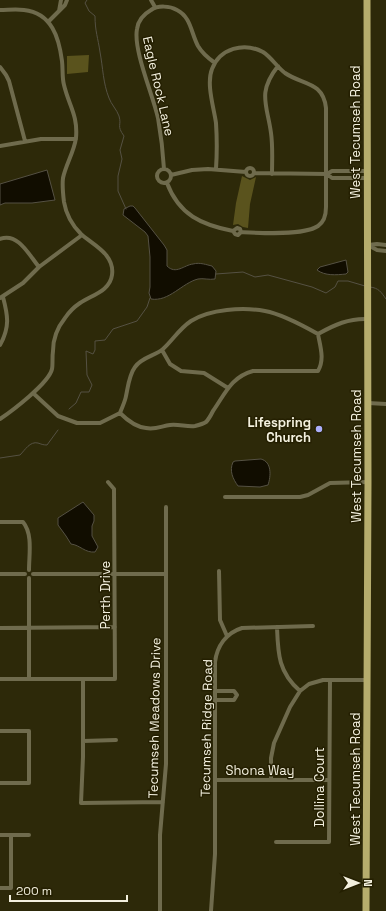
<svg xmlns="http://www.w3.org/2000/svg" width="386" height="911" font-family="'Space Grotesk',sans-serif">
<style>
.green{fill:#5a531d}
.water{fill:#110d00;stroke:#555143}
.lines{fill:none;stroke-linecap:round;stroke-linejoin:round}
.stream{stroke:#555143;stroke-width:1}
.street{stroke:#6f6b4d;stroke-width:4}
.primary{stroke:#b6ad6d;stroke-width:7}
.poi-dot{fill:#acaffb;stroke:#241f01;stroke-width:1.5}
.labels{text-anchor:middle;stroke-width:3;stroke-linejoin:round;paint-order:stroke}
.street-label{font-size:13px;fill:#f3f0de;stroke:#241f01}
.poi-label{font-size:13px;font-weight:bold;fill:#f3f0de;stroke:#241f01;text-anchor:end}
</style>
<rect width="100%" height="100%" fill="#2d2909"/>
<path class="green" d="M89,55L88,72L67,74V56Z
M242,176L250,180L256,177L250,204L248,228L243,227L238,224L233,225L236,203Z"/>
<path class="water" d="M47,170L55,200L32,203H5L0,205V184Z
M130,206H133L135,208L164,245L167,250V266C176,275 184,265 193,264C200,262 207,265 212,266L216,271L215,279C209,280 203,278 198,279C182,283 169,302 151,299L149,293L150,287V257L148,236L145,232L123,215L124,209Z
M346,260L348,272L346,274C336,275 325,276 317,270L320,267Z
M261,459C272,462 271,476 268,485L260,487L238,486C233,479 229,471 233,462L235,461Z
M83,502L94,515V521L92,526V536L98,547L95,552C85,553 80,545 71,544L66,536L58,525V518Z"/>
<g class="lines">
<path class="stream" d="M87,0L85,3L89,11L95,16C95,31 98,38 100,52C103,68 103,83 109,98C111,104 117,110 119,116C122,126 116,125 124,136L120,150L122,159L118,176V191L126,209
M216,274L243,272L255,277L268,275L312,287L326,293L335,287L338,281H348L365,286
M370,287C379,288 381,292 386,299
M69,409L76,403L81,392H89L92,385L87,375L86,351L93,354L95,350V341L105,340L113,329L137,321L147,307L150,298
M0,458L20,455C25,450 30,441 38,443C41,444 43,445 47,445L58,430"/>
<path class="street" d="M151,0L155,7
M0,10C8,10 16,9 24,10C52,13 59,38 62,61C63,69 62,78 64,85C69,106 78,115 76,138C74,152 66,164 63,178C62,186 63,194 64,202C66,214 72,225 81,234C93,245 115,254 112,275C110,291 92,295 80,303C74,307 69,312 65,318C57,328 53,339 53,351C52,357 53,364 52,369C49,383 12,411 0,419
M59,11L61,0
M48,22L65,5L67,0
M0,67L6,75L9,81L25,141
M0,146L41,139H76
M246 172a4 4 0 1 1 8 0a4 4 0 1 1-8 0Z
M164,169C163,152 161,135 158,118C153,95 133,50 137,29C138,21 144,14 151,10C158,5 170,6 177,10C191,17 191,33 198,46C202,53 208,58 215,63
M216,169C217,154 217,138 216,123C214,108 206,84 212,69C220,48 244,42 263,52C271,57 277,67 285,73C302,85 323,81 326,108V207C326,215 324,222 318,226C303,236 259,233 241,232L238,235L235,234L233,231L237,228L240,229L241,232
M157 176a7 7 0 1 1 14 0a7 7 0 1 1-14 0Z
M254,173L327,174L332,171H367
M272,174C272,160 273,147 271,133C267,104 257,93 278,66
M327,174L332,178H367
M171,175L192,170L208,169L246,172
M167,183C179,215 202,225 233,231
M0,239C18,232 29,255 39,267L82,235
M368,245L377,250L386,251
M368,245L377,244L386,245
M0,298L23,283L39,267
M318,334C334,325 349,318 368,319
M0,345C10,327 8,316 3,297
M162,350L170,364L181,371L204,373L228,388
M33,393L58,416L77,423H100L120,413C122,407 125,402 126,396C128,387 129,375 135,367C142,357 155,356 163,349C173,340 179,329 191,321C210,309 243,307 265,311C282,314 302,325 318,334
M368,403L386,404
M120,413C127,420 136,427 146,428C155,430 162,426 170,425C179,424 187,427 195,426C199,425 203,424 206,422C209,419 211,415 213,411C225,394 231,377 253,371H318C325,359 320,346 318,334
M225,497H300L308,495L330,483L368,482
M0,522H23C33,534 29,555 29,570
M219,571L220,620L227,636
M0,574H25
M33,574H166
M29,578V679
M277,627C278,653 278,672 300,691
M0,628L115,627
M0,679H115L114,489L108,482
M83,679V757L81,803L163,802
M215,691H234L237,695L234,700H215
M0,731H29V783H0
M83,741L116,740
M215,780H329
M271,780V758L274,743L290,707L300,691L309,684L323,680H367
M0,835H29
M276,842H329L330,680
M0,888H11V835
M160,911V835L166,764V507
M211,911L215,854V662C217,646 226,633 242,628L313,626"/>
<path class="primary" d="M366,911L368,482L367,0"/>
</g>
<circle class="poi-dot" cx="319" cy="429" r="4"/>
<g class="labels">
<g class="street-label">
<text transform="translate(159 86) rotate(77)" y="5">Eagle Rock Lane</text>
<text transform="translate(355 132) rotate(-90)" y="5">West Tecumseh Road</text>
<text transform="translate(356 456) rotate(-90)" y="5">West Tecumseh Road</text>
<text transform="translate(105 595) rotate(-90)" y="5">Perth Drive</text>
<text transform="translate(154 718) rotate(-89)" y="5">Tecumseh Meadows Drive</text>
<text transform="translate(206 728) rotate(-89)" y="5">Tecumseh Ridge Road</text>
<text x="260" y="775">Shona Way</text>
<text transform="translate(355 779) rotate(-90)" y="5">West Tecumseh Road</text>
<text transform="translate(319 787) rotate(-90)" y="5">Dollina Court</text>
</g>
<g class="poi-label">
<text x="311" y="427">Lifespring<tspan x="311" dy="15">Church</tspan></text>
</g>
</g>
<g transform="translate(358 883) rotate(90)" stroke="#241f01" stroke-width="3" paint-order="stroke">
<path d="M0-3L7 15L0 10L-7 15Z" fill="#f3f0de"/>
<text y="-6" font-size="11" font-weight="bold" text-anchor="middle" fill="#f3f0de">N</text>
</g>
<path d="M10 895v6h117v-6" fill="none" stroke="#f3f0de" stroke-width="2"/>
<text x="16" y="895" font-size="12" fill="#f3f0de" stroke="#241f01" stroke-width="3" paint-order="stroke">200 m</text>
</svg>
